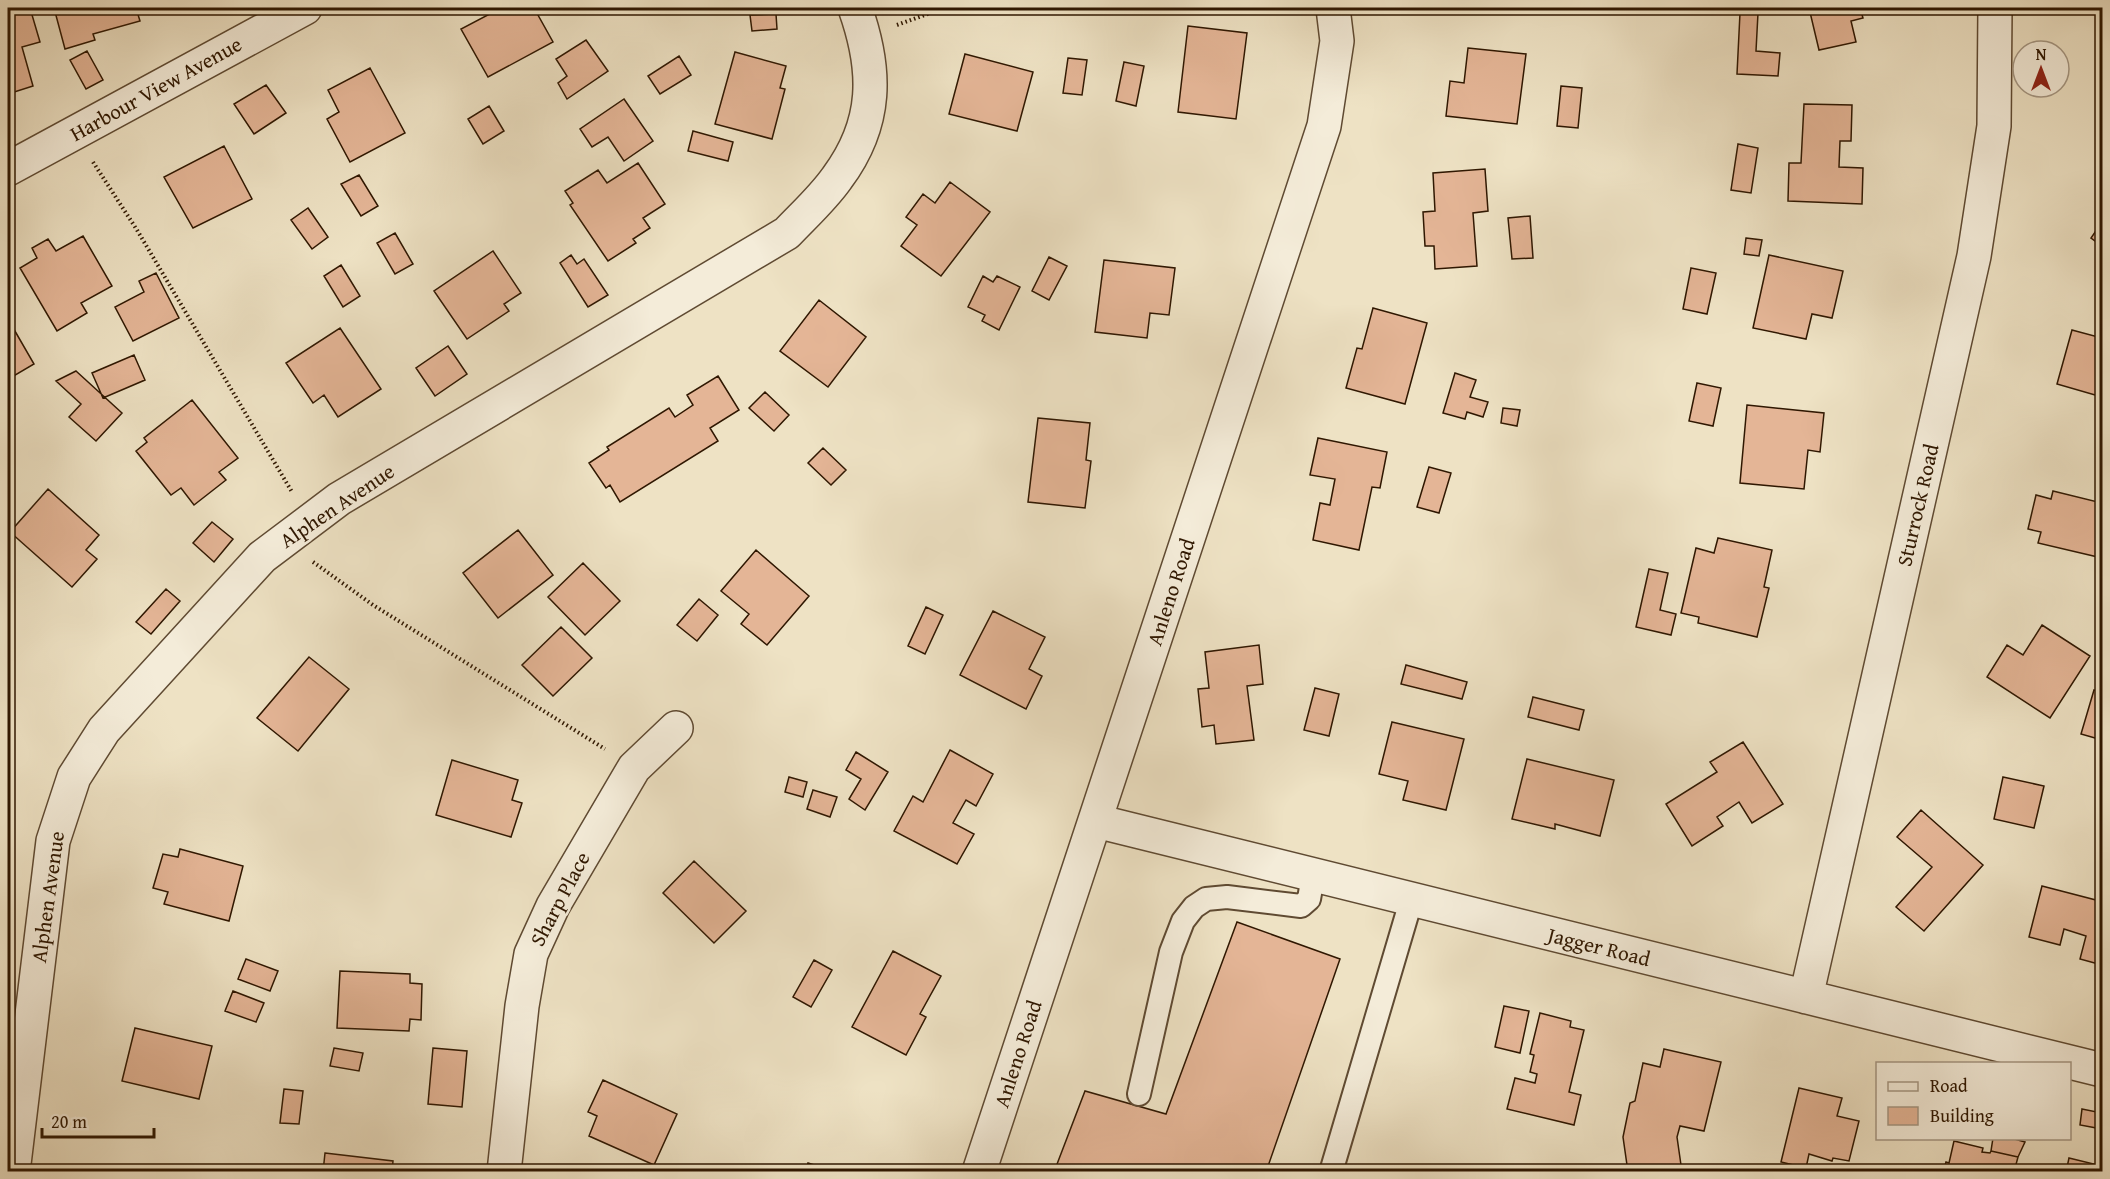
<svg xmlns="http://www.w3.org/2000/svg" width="2110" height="1179" font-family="'Gentium Book Plus',serif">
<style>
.building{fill:#e4b596;stroke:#2f1701;stroke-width:1.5}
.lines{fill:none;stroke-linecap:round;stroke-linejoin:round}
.lane-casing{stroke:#5f4a32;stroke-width:26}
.street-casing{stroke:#5f4a32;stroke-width:36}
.path{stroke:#2f1701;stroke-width:4;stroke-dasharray:1.5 3;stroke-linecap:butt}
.lane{stroke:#f4ecd9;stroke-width:22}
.street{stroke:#f4ecd9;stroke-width:33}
.labels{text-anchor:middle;stroke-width:5;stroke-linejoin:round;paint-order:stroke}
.street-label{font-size:21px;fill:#2f1701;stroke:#f4ecd9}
</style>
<rect width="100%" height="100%" fill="#eee2c4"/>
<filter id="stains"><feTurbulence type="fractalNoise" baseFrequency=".00333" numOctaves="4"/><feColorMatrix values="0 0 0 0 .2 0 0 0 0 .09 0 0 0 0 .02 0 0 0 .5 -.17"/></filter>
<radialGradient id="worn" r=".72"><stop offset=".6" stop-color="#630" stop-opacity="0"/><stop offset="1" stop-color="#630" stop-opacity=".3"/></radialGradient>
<path class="building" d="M8,8H30L40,42L22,47L33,86L8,94Z
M54,8H136L140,21L93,34L95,40L65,49Z
M501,8H534L553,42L488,77L461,29Z
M1809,8H1860L1863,18L1851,21L1856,42L1819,50Z
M1740,13H1758L1756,51L1780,53L1778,76L1737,74Z
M776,14L777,29L752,31L750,15Z
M1188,26L1247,33L1236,119L1178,112Z
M586,40L608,71L567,99L558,83L567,76L556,59Z
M1468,48L1526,54L1517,124L1446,116L1450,81L1464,83Z
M87,51L103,80L86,89L70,60Z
M735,52L786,66L780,88L785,89L772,139L715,124Z
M965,54L1033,72L1017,131L949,114Z
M679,56L691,75L660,94L648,76Z
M1068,58L1087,60L1082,95L1063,93Z
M2099,60H2102V108H2097Z
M1124,62L1144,66L1136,106L1116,101Z
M370,68L405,133L350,162L327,119L339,112L328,90Z
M266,85L286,113L254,134L234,104Z
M1561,86L1582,88L1578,128L1557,126Z
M624,99L653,141L624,161L608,137L592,147L580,129Z
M1804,104L1852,105L1851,141H1840L1839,167L1863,168L1862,204L1788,201L1789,163H1801Z
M489,106L504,131L483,144L468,119Z
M693,131L733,142L728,161L688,151Z
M1738,144L1758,148L1751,193L1731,190Z
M224,146L252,199L193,228L164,177Z
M638,163L665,204L643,218L650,228L633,239L636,243L608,261L570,205L573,203L565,191L598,170L607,183Z
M1485,169L1488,211L1473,213L1477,266L1435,269L1434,246H1425L1423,212L1435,211L1433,173Z
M359,175L378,206L361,216L341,184Z
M950,182L990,212L941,276L901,246L917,225L906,217L923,194L935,203Z
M308,208L328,237L312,249L291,220Z
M1530,216L1533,258L1512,259L1508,218Z
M2102,222V246L2091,238Z
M395,233L413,264L395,274L377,243Z
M83,236L112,286L81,303L87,313L57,331L20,268L37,258L32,248L48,239L56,251Z
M1746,238L1762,240L1759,256L1744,254Z
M493,251L521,293L504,304L509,311L467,339L434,291Z
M571,255L577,264L584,259L608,295L588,307L560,263Z
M1769,255L1843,271L1832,318L1812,314L1806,339L1753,328Z
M1049,257L1067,266L1049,300L1032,291Z
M1104,260L1175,268L1169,315L1150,313L1147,338L1095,332Z
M341,265L360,296L343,307L324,276Z
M1691,268L1716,273L1707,314L1683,309Z
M156,273L179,318L133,341L115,307L144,292L139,281Z
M983,276L993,282L997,276L1020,287L999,330L982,321L985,315L968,307Z
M819,300L866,337L828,387L780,351Z
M1373,308L1427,323L1405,404L1346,388L1357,348L1362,349Z
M8,319L34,364L12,377L8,368Z
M340,328L381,389L338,417L324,395L313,403L286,363Z
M2072,330L2102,338V397L2057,384Z
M448,346L467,374L435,396L416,368Z
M134,355L145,380L103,398L92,373Z
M76,371L122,413L96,441L69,417L81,404L56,381Z
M1455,373L1476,380L1470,397L1488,402L1483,417L1467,412L1465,419L1443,413Z
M718,376L739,410L710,428L718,441L620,502L610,485L606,488L589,463L609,450L607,447L669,408L675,417L693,405L687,395Z
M1697,383L1721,388L1713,426L1689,421Z
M765,392L789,415L774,431L749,408Z
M192,400L238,458L219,472L226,480L194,505L181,488L171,495L136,451L147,442L144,438Z
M1747,405L1824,413L1820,452L1808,450L1804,489L1740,483Z
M1503,408L1520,410L1517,426L1501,423Z
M1038,418L1090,423L1086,460L1091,461L1085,508L1028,502Z
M1318,438L1387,452L1380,488L1372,487L1359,550L1313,540L1320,503L1330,505L1335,479L1310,475Z
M823,448L846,470L831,485L808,463Z
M1429,467L1451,473L1439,513L1417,507Z
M48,489L99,535L86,550L97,559L72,587L10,532Z
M2053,491L2102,503V558L2038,543L2041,532L2028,529L2036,495L2051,499Z
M212,522L233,539L214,562L193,543Z
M518,530L553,575L498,618L463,573Z
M1718,538L1772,550L1764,587L1769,588L1757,637L1698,623L1699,617L1681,613L1696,548L1714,553Z
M756,550L809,596L767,645L741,624L749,614L721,591Z
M583,563L620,601L585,635L548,597Z
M2102,568V598L2096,596Z
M1649,569L1668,573L1660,610L1676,614L1671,635L1636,627Z
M166,589L180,601L151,634L136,622Z
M699,599L718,615L697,641L677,625Z
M926,607L943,615L925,654L908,646Z
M993,611L1045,637L1029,669L1042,676L1026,709L960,675Z
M2042,625L2090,656L2050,718L1987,677L2007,645L2023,655Z
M561,627L592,658L553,696L522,665Z
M1259,645L1263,684L1247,686L1254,740L1216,744L1214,725L1202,727L1198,689L1209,688L1205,652Z
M309,657L349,689L298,751L257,718Z
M1406,665L1467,682L1462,699L1401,684Z
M1315,688L1339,694L1329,736L1304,730Z
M2094,690L2102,692V740L2081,734Z
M1533,697L1584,710L1579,730L1528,717Z
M1392,722L1464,739L1446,810L1403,800L1408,781L1379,774Z
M1743,742L1783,804L1752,823L1739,802L1717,817L1723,826L1692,846L1666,804L1717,772L1710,762Z
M950,750L993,774L976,806L966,800L953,823L974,834L957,864L894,831L913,796L923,802Z
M856,752L888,772L865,810L849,799L861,779L846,770Z
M1527,759L1614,780L1600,836L1555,824V829L1512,819Z
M452,760L518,780L512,800L522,803L511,837L436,815Z
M789,777L807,782L803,797L785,792Z
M2003,777L2044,786L2034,828L1994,819Z
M813,790L837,797L830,817L807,809Z
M1921,810L1983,865L1924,931L1896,907L1932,867L1897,837Z
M180,849L243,866L229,921L164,904L168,892L153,888L163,854L178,857Z
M694,861L746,911L714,943L663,893Z
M2042,886L2096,900L2098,890L2102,891V965L2080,959L2086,936L2064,929L2060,945L2029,937Z
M1237,922L1340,959L1266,1172H1054L1085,1091L1166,1114Z
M893,951L941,976L920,1014L926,1017L906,1055L852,1027Z
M246,959L278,971L270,991L238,979Z
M814,960L832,970L811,1007L793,997Z
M340,971L410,974V983L422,984L421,1020L410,1019L409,1031L337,1028Z
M233,991L264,1003L256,1022L225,1011Z
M1504,1006L1529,1011L1520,1053L1495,1047Z
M1540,1013L1571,1021L1570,1027L1584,1030L1569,1092L1581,1095L1574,1125L1507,1109L1515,1078L1535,1083L1537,1074L1530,1072L1534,1055L1530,1054Z
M135,1028L212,1046L199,1099L122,1081Z
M334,1048L363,1053L359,1071L330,1066Z
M433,1048L467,1051L462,1107L428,1104Z
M1664,1049L1721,1062L1704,1131L1680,1126L1677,1137L1681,1165L1628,1172L1623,1137L1630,1103L1635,1101L1643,1063L1660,1067Z
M603,1080L677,1114L654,1165L589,1136L597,1116L588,1112Z
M1799,1088L1842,1098L1837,1116L1859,1121L1849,1161L1833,1158L1832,1161L1809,1154L1806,1168L1781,1162Z
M284,1089L303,1091L299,1124L280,1123Z
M2082,1109L2102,1113V1129L2080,1125Z
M1993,1138H2011L2025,1142L2018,1157L1991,1151Z
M1954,1141L1983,1148L1982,1152L1990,1153L1991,1151L2018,1157L2014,1172H1943L1946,1162L1949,1163Z
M325,1153L393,1161L392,1172H323Z
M2069,1158L2102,1166V1172H2066Z
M808,1163L836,1172H805Z"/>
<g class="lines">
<defs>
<path id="lane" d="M1139,1094L1171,952L1183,921L1194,907L1206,899L1227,897L1301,906L1309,899L1313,876
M1331,1172L1411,901"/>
<path id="street" d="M8,169L305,8
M1096,821L2102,1070
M1806,997L1974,256L1994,126L1995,8
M13,1172L53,841L74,777L104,730L262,557L339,499L787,233C804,215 823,198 837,178C878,123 877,70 855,8
M504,1172L522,1006L531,954L553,906L634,768L676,728
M979,1172L1324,126L1337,41L1333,8"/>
</defs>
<use href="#lane" class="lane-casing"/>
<use href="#street" class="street-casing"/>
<path class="path" d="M897,25L944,8
M93,162L137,230L292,492
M313,562L373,605L605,749"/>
<use href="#lane" class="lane"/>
<use href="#street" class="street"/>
</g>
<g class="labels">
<g class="street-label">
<text transform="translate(156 89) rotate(-29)" y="7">Harbour View Avenue</text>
<text transform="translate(1918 505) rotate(-77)" y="7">Sturrock Road</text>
<text transform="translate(337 506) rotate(-34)" y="7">Alphen Avenue</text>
<text transform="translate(1171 592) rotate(-72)" y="7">Anleno Road</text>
<text transform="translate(48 897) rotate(-82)" y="7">Alphen Avenue</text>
<text transform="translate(560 899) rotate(-62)" y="7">Sharp Place</text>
<text transform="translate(1599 947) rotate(14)" y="7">Jagger Road</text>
<text transform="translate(1018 1054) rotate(-72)" y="7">Anleno Road</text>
</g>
</g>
<rect width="2110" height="1179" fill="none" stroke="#eee2c4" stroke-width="30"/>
<rect x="9" y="9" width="2092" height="1161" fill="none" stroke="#2f1701" stroke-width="3"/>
<rect x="15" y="15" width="2080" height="1149" fill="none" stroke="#2f1701" stroke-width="1.5"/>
<rect x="1876" y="1062" width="195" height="78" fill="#f4ecd9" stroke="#a59783" stroke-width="1.5"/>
<rect x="1888" y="1082" width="30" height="9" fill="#f4ecd9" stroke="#a59783" stroke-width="1.5"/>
<text x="1930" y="1092" font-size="18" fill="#2f1701">Road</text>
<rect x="1888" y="1107" width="30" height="18" fill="#e4b596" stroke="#a59783" stroke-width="1.5"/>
<text x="1930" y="1122" font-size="18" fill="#2f1701">Building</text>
<g transform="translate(2041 69)"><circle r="28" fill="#f4ecd9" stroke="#a59783" stroke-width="1.5"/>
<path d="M0-4.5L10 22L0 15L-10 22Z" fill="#8f2418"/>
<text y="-9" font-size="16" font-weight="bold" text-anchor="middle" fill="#2f1701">N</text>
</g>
<path d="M42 1128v9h112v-9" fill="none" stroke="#2f1701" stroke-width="3"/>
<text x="51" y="1128" font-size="18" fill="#2f1701" stroke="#f4ecd9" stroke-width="4.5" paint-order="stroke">20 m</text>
<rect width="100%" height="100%" filter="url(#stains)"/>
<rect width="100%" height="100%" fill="url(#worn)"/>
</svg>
